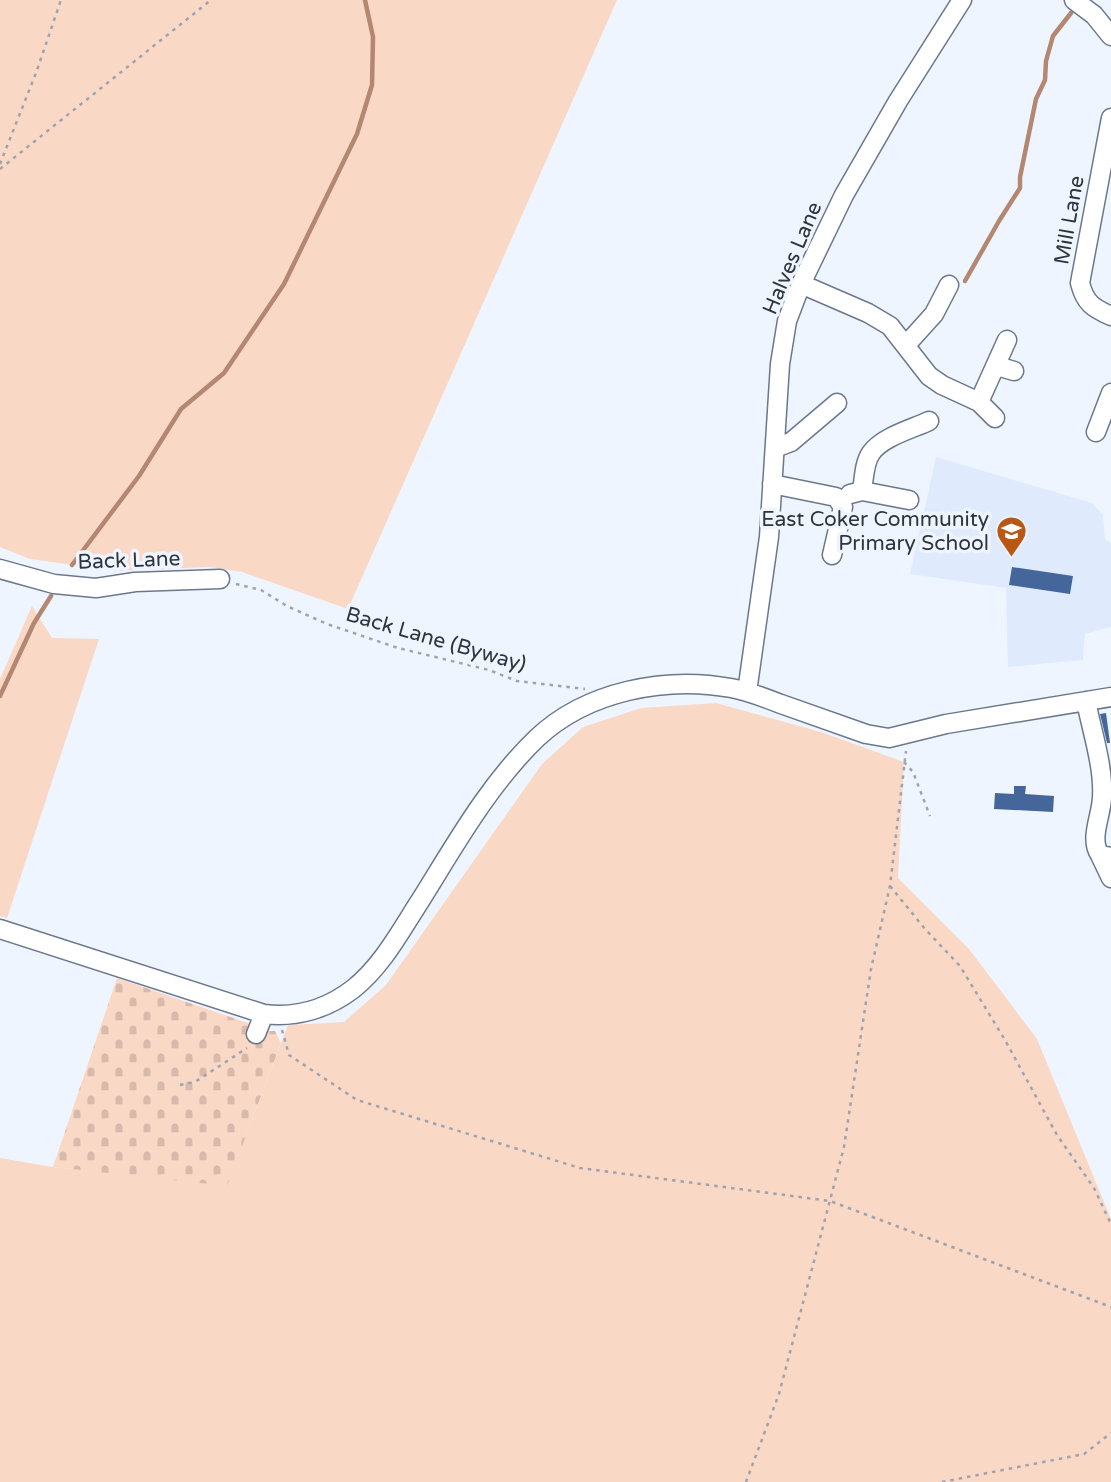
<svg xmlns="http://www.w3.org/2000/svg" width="1111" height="1482" font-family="'Varela Round',sans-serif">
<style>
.built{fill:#dfebfc}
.grass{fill:#fad8c6}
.cemetery{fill:url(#cemetery-stones)}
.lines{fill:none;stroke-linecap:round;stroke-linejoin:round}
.stream{stroke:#b38771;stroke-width:4.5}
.building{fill:#45669a}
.minor-casing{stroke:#6b788c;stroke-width:21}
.path{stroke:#9ea3ad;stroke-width:2.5;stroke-dasharray:3.5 5;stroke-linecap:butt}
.minor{stroke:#fff;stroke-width:18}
.labels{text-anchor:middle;stroke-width:7;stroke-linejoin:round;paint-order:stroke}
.street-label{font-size:21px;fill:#2f343d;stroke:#eff5ff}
.poi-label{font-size:21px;fill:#2f343d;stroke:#eff5ff;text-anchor:end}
</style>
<defs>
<pattern id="cemetery-stones" width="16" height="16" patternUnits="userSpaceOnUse" patternTransform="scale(1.75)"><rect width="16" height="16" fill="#fad8c6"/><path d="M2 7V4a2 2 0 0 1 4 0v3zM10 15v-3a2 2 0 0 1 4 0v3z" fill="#d7baab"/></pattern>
</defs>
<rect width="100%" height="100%" fill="#eff5ff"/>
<path class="built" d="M936,457L1092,503L1103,515L1105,539L1111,543V627L1085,634L1083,660L1008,667L1006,588L910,574Z"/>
<path class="grass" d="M0,0H617L348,609L242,572L209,567L116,571L30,559L0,547Z
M32,606L52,638L99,639L7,918L0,916V679Z
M716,703L821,732L904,762L898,878L969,949L1037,1039L1111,1219V1482H0V1158L53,1167L227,1185L288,1025L344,1022L386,985L542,764L583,727L641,708Z"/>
<path class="cemetery" d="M117,978L248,1023L251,1031H275L281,1043L227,1186L53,1167Z"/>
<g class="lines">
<path class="stream" d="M965,281L999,221L1020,188V177L1036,99L1045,80L1046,61L1053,36L1071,13
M72,565L139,476L181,409L224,373L284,284L357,134L372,85L373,37L365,0
M0,696L34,623L51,596"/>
</g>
<path class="building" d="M1012,567L1073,576L1070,594L1009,585Z
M1106,713L1110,743H1107L1100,714Z
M1014,786H1026L1025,794L1054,796L1053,812L994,809L995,793L1014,794Z"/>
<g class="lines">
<defs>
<path id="minor" d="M1074,0L1094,15L1111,36
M1111,118L1080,283C1085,303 1093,308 1111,316
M801,284L868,313L890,326L929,376L942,385L979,402L995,418
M906,345L934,314L949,285
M997,366L1014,371
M979,402L1007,340
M1096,432L1111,393
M775,448L791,442L837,403
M772,484L836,497L843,507L832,555
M862,491C864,479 864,463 871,453C882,437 912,429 929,421
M850,494L862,491L909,500
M0,569L54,584L96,588L135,582L220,579
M747,692L769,537L780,364L787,321L801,284L844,195L898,101L962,0
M1086,701C1092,732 1104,767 1102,798C1101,817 1089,839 1100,855L1111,857
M1100,855L1111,878
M0,929L264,1014C296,1018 327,1009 353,989C382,966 400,932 420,901C455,845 489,784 537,738C587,691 665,676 731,688C748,691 765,698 781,704C810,714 838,724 866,734L889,738L946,724L1111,697
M256,1034L264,1014"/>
</defs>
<use href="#minor" class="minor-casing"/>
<path class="path" d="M0,164L36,73L61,0
M0,169L211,0
M236,584L261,590L287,606L327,624L398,648L489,670L517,681L585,689
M904,762L913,772L930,816
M890,886L925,929L960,966L1005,1040L1057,1135L1094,1188L1111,1224
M282,1030L289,1055L357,1100L580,1168L830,1201L1111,1307
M180,1085L195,1082L247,1048
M746,1482L779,1394L844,1147L871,969L890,886L906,751
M942,1482L1084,1454L1111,1433"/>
<use href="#minor" class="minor"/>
</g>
<defs>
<symbol id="school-pin" viewBox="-11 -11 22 30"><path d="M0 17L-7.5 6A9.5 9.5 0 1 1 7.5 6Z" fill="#b85814" stroke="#eff5ff"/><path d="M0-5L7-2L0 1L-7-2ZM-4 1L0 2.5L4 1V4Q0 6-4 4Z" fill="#fff"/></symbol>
</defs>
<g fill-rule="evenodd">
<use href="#school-pin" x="994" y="514" width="35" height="47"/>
</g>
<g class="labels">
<g class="street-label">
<text transform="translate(1069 220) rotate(-80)" y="7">Mill Lane</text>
<text transform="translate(792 258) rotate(-67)" y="7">Halves Lane</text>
<text transform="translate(129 560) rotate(-2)" y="7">Back Lane</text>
<text transform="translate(436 639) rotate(16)" y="7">Back Lane (Byway)</text>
</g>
<g class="poi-label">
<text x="989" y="526">East Coker Community<tspan x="989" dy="24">Primary School</tspan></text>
</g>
</g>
</svg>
